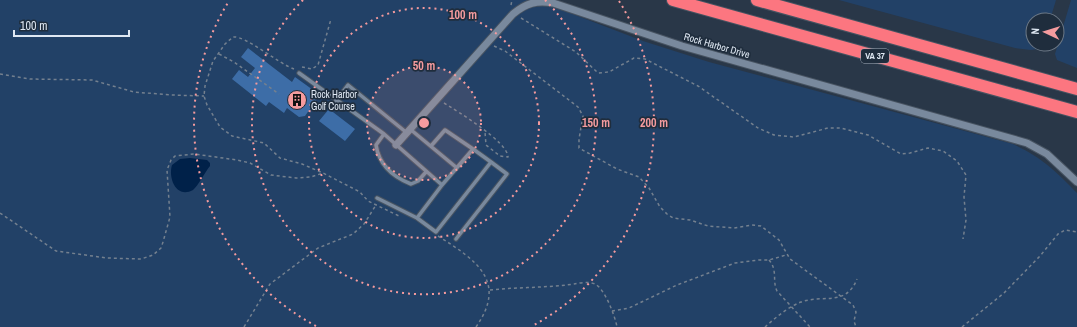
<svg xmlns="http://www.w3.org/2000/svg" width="1077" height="327" font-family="'Archivo Narrow',sans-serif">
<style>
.green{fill:#224167}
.water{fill:#002149}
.building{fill:#3d6da7}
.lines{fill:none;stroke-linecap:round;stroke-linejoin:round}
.service-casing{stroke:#475361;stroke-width:5.5}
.minor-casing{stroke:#475361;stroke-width:9}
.motorway-casing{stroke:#475361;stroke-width:14}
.path{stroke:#74808f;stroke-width:1.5;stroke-dasharray:3 3;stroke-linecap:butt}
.service{stroke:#79899d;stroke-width:3.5}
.minor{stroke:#79899d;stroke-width:7}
.motorway{stroke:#fc7680;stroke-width:12}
.ring{fill:none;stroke:#f59b9e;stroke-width:2;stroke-dasharray:2 4}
.labels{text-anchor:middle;stroke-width:3.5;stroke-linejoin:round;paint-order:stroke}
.shield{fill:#1f2d3d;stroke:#a5b0bc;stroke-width:1}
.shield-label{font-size:9px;font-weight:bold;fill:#dfe8f3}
.street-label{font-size:10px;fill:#dfe8f3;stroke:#1f2d3d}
.poi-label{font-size:10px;fill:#dfe8f3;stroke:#1f2d3d;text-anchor:start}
.centre{fill:#f59b9e;stroke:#1f2d3d;stroke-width:2}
.ring-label{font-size:12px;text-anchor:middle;font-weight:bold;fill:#f59b9e;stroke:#1f2d3d;stroke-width:3.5;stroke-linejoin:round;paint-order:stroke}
</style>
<rect width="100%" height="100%" fill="#293748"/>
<path class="green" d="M0,0H536L643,41L709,62L1013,144C1041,157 1056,171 1077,193V327H0Z
M839,0H1056L1050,20H1033V44H1041L1037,49L1031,50L1015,48Z
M1071,0H1077V68L1057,60L1055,54Z"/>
<path class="water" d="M190,158L207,160L210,163V166C205,172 198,186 193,190C176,199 168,178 172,165L180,159Z"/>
<path class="building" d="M248,48L292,82L295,77L320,95L305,116L299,117L287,108L284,113L269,102L266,106L232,79L239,70L248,77L255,68L241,57Z
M329,109L355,129L345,141L319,121Z"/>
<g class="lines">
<defs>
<path id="service" d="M299,73L384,134L442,185L473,149L491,162L436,232L417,218L442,185
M336,101L348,85L407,133
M410,129L457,168
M384,134L376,145C379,165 393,177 411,184L418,181L426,172
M431,146L445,130L473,149
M377,198L417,218
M456,239L507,174L491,162"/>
<path id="minor" d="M396,145L513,14C526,3 537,0 553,3L682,46L1027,143L1047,154L1077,182"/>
<path id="motorway" d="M673,0L1077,112
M757,0L1077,89"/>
</defs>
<use href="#service" class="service-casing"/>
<use href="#minor" class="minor-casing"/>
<use href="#motorway" class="motorway-casing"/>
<path class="path" d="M511,5L512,0
M521,18L576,52L598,73L609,72L634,58L645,59L698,86L758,128L774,135L794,137L828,128H841L868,135L901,154L910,153L928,148L943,151L957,161L966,175L964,197L966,220L963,239
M494,46L505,51L578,107L583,116L579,139V148L617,169L639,177L649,188L660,207L667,214L673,218L690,220L708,226L734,228L752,225L761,226L779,240L790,259L853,305L856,312L854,321L856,327
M219,54L234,62L279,94
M302,67L312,69L318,65L331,19
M294,69C279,64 245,35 233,37L225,44L213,61L205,86L204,96L207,105L220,127L232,136L264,143L280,158L302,164L323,173L360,192L368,201L399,216
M0,74L30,79L92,80L134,92L171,95L204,96
M444,103C457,111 508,142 508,157L500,156L486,145L485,132
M0,213L56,251L107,258L141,259L153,255L161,248L163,242L170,217L167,170L171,160L175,156L194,154L237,160L250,163L271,175L296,178L311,177L323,173
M438,236C476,260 508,281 476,327
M769,260C778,270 772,281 777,291L810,327
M490,290C518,287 546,288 574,284C580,283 588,281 595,284C605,289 615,316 617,327
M612,311L629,308L677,285L735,263L759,260H769L786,255
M244,327L270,284L318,248L353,234L364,224L376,205
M765,327C775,318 788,307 801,302C823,294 846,307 857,279
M962,327L1004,293L1040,256L1058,234L1065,230L1077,232"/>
<use href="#service" class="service"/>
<use href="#minor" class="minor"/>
<use href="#motorway" class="motorway"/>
</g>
<circle cx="424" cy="123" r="57" fill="#f59b9e" fill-opacity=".12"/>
<g class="ring">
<circle cx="424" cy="123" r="57"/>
<circle cx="424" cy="123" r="115"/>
<path d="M545 0A172 172 0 1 1 303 0"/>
<path d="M316 326A230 230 0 0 1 229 1M619 1A230 230 0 0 1 532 326"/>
</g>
<defs>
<symbol id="building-disc" viewBox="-11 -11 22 22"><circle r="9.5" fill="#f59b9e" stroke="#1f2d3d"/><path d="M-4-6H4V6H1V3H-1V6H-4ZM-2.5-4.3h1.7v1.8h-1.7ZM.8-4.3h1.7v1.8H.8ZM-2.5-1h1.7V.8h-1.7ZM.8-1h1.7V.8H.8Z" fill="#111"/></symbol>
</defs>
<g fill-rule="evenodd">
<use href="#building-disc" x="286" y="89" width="22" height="22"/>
</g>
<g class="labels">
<rect class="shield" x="861" y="49" width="28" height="14" rx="3"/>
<g class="shield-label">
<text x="875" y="59">VA 37</text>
</g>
<g class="street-label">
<text transform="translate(717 45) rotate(16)" y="4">Rock Harbor Drive</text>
</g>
<g class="poi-label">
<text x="311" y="98">Rock Harbor<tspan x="311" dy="12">Golf Course</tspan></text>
</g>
</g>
<circle cx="424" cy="123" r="6" class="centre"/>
<g class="ring-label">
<text x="463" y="19">100 m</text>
<text x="424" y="70">50 m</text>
<text x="596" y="127">150 m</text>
<text x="654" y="127">200 m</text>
</g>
<g transform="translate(1045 32) rotate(274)"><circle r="19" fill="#1f2d3d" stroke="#6c7886"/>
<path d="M0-3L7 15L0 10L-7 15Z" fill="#f59b9e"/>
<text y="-6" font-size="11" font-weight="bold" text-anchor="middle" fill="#dfe8f3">N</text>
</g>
<path d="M14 30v6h115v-6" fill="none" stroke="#dfe8f3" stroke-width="2"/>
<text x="20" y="30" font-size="12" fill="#dfe8f3" stroke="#1f2d3d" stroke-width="3" paint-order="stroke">100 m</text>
</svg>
